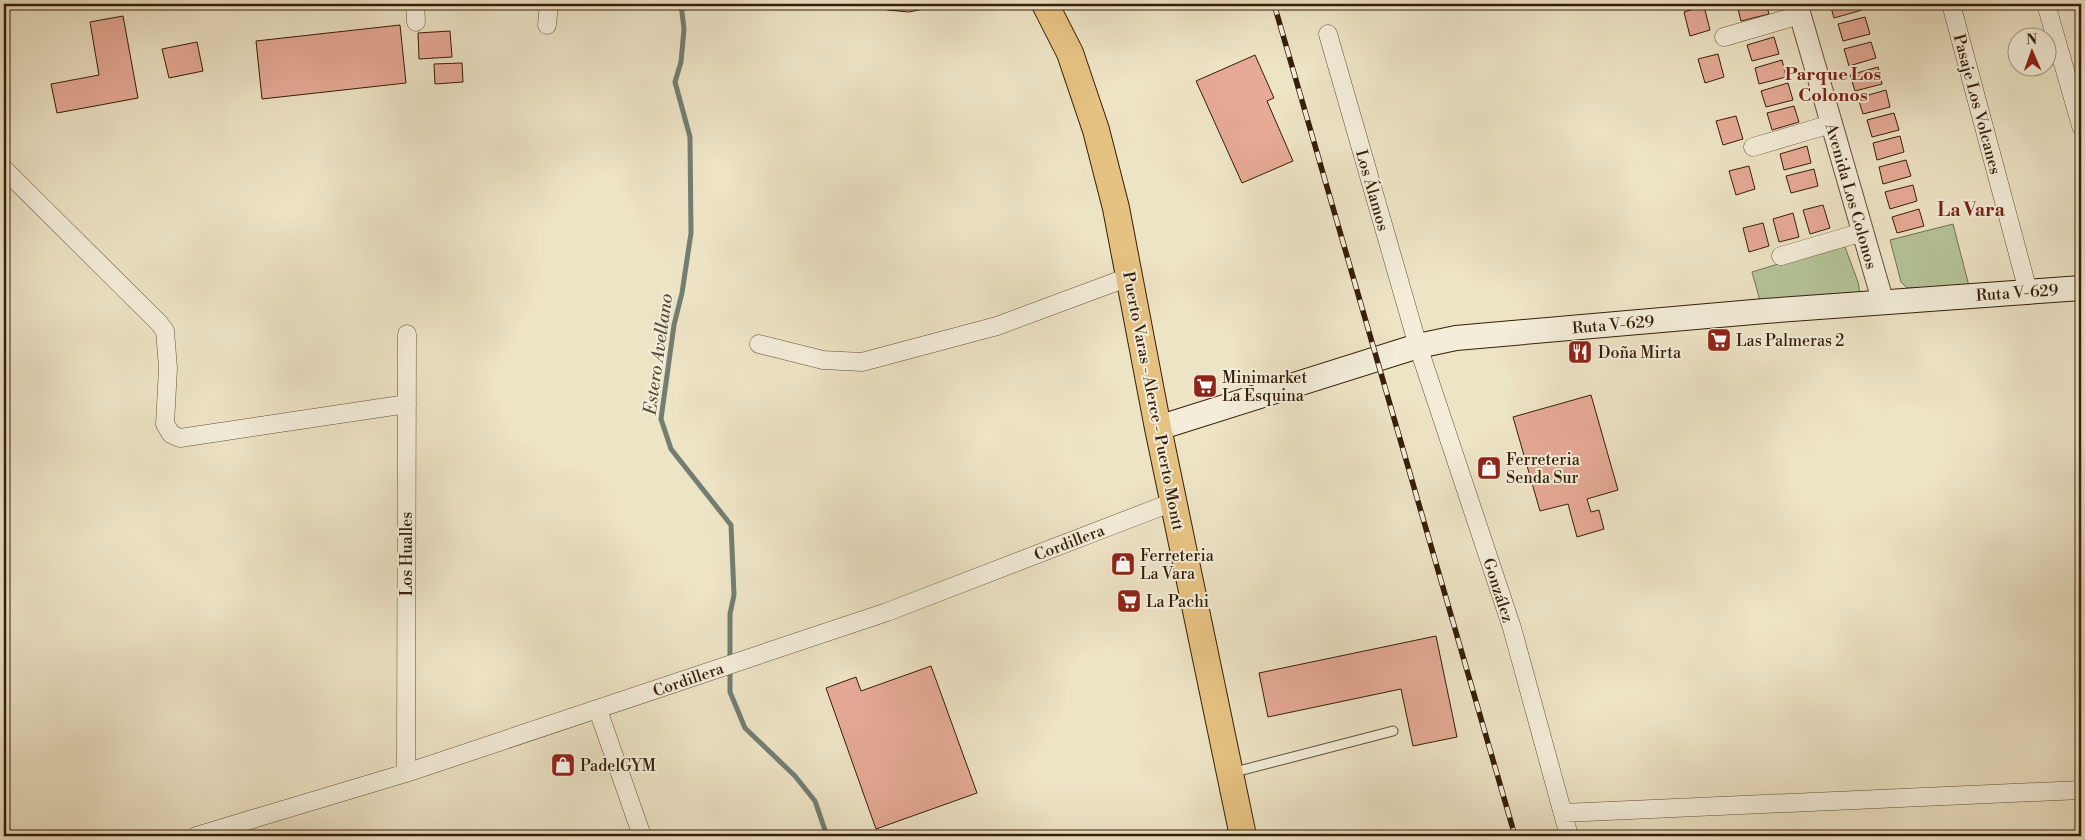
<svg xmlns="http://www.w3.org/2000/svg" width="2085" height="840" font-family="'Libre Bodoni',serif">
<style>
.green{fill:#b4c498;stroke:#757150}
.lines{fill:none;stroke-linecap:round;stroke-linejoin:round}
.stream{stroke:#727e72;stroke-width:5}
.building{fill:#e6aa96;stroke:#361e08}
.service-casing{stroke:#644f37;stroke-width:11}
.minor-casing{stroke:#644f37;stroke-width:19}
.tertiary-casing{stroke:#644f37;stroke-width:23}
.secondary-casing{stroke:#361e08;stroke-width:26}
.primary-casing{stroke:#361e08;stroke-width:28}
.service{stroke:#f3edd9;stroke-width:9}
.minor{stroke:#f3edd9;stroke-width:18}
.tertiary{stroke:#f3edd9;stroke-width:21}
.secondary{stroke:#f3edd9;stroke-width:24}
.primary{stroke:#e6c282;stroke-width:26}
.rail-casing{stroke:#361e08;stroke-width:5.5}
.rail{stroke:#f3edd9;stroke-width:4;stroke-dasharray:11;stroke-linecap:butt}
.labels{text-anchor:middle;stroke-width:4;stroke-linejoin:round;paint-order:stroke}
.street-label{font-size:16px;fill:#361e08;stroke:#f3edd9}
.poi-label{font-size:16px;fill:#361e08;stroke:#f3edd9;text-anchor:start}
.neighbourhood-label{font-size:18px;font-weight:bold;fill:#7a1f14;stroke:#f3edd9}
.water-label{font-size:18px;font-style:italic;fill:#544e3d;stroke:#f3edd9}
.quarter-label{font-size:19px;font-weight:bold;fill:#7a1f14;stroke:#f3edd9}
</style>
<rect width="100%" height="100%" fill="#ede3c5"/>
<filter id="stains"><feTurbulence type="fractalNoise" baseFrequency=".004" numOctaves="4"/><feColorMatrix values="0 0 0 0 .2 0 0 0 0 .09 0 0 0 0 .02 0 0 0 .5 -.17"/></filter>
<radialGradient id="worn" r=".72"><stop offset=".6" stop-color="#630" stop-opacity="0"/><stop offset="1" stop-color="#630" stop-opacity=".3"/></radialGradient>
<path class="green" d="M1953,224L1969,286L1907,288L1901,282L1890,240Z
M1840,245L1845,247L1858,282L1860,294L1760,301L1752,272Z"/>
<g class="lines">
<path class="stream" d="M681,4L684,29L681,62L675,82L690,137L691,233L682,293L674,325L661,419L671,449L731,525L734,595L730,614V692L745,728L795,776L815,801L827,836"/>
</g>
<path class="building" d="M886,4H947L909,12L887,10Z
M1766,4L1769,14L1741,21L1737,5Z
M1830,4H1860L1862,10L1834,18Z
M1704,6L1710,30L1690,36L1684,12Z
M123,16L138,98L57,113L51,84L99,75L90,22Z
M1865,17L1870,34L1843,41L1838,24Z
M400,25L406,83L262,99L256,41Z
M450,31L452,57L419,59L418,33Z
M1774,37L1779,54L1752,61L1747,45Z
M197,42L203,71L169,78L162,49Z
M1871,42L1876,58L1849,66L1844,49Z
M1718,54L1724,77L1705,83L1698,59Z
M1255,55L1274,98L1267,101L1293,161L1242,183L1196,81Z
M1782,60L1786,77L1759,84L1755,68Z
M462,63L463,82L435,84L434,64Z
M1878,67L1882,84L1855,91L1850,75Z
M1788,83L1793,100L1766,107L1761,91Z
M1886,90L1890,107L1863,114L1858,98Z
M1794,106L1799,122L1772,130L1767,113Z
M1894,113L1899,130L1872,137L1867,120Z
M1736,116L1743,139L1723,145L1716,121Z
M1900,136L1904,152L1877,160L1873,143Z
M1807,146L1811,163L1784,170L1780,154Z
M1906,160L1911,176L1883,184L1879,167Z
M1749,166L1755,189L1736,195L1729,171Z
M1814,169L1818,186L1791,193L1786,176Z
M1913,185L1917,201L1890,209L1885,192Z
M1823,205L1830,228L1810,234L1803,210Z
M1919,209L1924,226L1897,233L1892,217Z
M1793,213L1799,237L1779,242L1773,219Z
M1763,223L1769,246L1749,252L1743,228Z
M1591,395L1618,490L1587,499L1591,512L1599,510L1604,529L1577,537L1568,504L1540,511L1513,417Z
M1436,636L1457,737L1413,746L1401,689L1268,717L1259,673Z
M931,666L977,793L876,829L826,688L856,677L861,691Z"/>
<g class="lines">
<defs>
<path id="service" d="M1231,773L1393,731"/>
<path id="minor" d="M415,4L416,22
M1951,4L2028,291
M2046,4L2081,126
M547,25L549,4
M1328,34L1418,346L1512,628L1569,836
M1724,37L1800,15
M1753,147L1831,124
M4,169L159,323L165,331L168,368L165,424L171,434L180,438L407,404
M1781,256L1863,232
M759,344L823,360L862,362L997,326L1129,277
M598,710L642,836
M406,773L407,334
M1563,813L2081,790
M196,836L406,773L887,612L1173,502"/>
<path id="tertiary" d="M1797,4L1883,302"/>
<path id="secondary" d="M1158,428L1418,346L1456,338L1765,311L2081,288"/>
<path id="primary" d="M1045,4L1070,53L1096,130L1116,208L1158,428L1243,836"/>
</defs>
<use href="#service" class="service-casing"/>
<use href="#minor" class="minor-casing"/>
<use href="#tertiary" class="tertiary-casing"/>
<use href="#secondary" class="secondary-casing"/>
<use href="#primary" class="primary-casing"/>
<use href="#service" class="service"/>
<use href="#minor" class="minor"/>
<use href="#tertiary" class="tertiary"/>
<use href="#secondary" class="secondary"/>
<use href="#primary" class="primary"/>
<defs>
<path id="rail" d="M1274,4L1515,836"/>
</defs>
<use href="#rail" class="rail-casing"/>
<use href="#rail" class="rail"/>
</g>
<defs>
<symbol id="supermarket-square" viewBox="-11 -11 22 22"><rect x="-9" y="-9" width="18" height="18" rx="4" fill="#8f2418" stroke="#f3edd9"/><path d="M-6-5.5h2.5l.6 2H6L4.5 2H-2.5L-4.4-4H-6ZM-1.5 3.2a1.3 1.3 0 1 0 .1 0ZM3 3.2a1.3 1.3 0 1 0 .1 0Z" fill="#fff"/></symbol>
<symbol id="restaurant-square" viewBox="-11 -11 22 22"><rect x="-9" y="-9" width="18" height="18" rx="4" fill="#8f2418" stroke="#f3edd9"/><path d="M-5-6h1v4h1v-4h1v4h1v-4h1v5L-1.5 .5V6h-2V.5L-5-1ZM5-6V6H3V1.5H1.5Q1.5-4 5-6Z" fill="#fff"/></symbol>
<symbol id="shop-square" viewBox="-11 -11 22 22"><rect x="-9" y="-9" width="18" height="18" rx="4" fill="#8f2418" stroke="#f3edd9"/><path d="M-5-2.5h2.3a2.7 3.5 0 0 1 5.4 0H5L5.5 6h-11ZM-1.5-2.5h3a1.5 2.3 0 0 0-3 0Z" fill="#fff"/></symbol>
</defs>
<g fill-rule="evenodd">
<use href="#supermarket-square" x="1705" y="326" width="28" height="28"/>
<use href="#restaurant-square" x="1566" y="338" width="28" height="28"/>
<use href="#supermarket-square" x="1191" y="372" width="28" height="28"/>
<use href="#shop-square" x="1475" y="454" width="28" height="28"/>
<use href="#shop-square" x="1109" y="550" width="28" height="28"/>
<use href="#supermarket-square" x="1115" y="587" width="28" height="28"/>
<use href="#shop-square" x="549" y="751" width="28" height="28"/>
</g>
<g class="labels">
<g class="street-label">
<text transform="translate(1978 104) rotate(75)" y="6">Pasaje Los Volcanes</text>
<text transform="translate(1373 190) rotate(74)" y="6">Los Álamos</text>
<text transform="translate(1852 196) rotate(74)" y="6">Avenida Los Colonos</text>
<text transform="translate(2017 292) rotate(-4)" y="6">Ruta V-629</text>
<text transform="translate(1613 324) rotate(-5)" y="6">Ruta V-629</text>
<text transform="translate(1154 401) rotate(79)" y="6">Puerto Varas - Alerce - Puerto Montt</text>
<text transform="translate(1069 542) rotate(-21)" y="6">Cordillera</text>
<text transform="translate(406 554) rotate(-90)" y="6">Los Hualles</text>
<text transform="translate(1499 590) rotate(72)" y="6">González</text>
<text transform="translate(688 679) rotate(-19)" y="6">Cordillera</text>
</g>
<g class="poi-label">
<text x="1736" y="346">Las Palmeras 2</text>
<text x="1598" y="358">Doña Mirta</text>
<text x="1222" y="383">Minimarket<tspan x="1222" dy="18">La Esquina</tspan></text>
<text x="1506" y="465">Ferreteria<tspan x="1506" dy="18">Senda Sur</tspan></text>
<text x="1140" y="561">Ferreteria<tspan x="1140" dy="18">La Vara</tspan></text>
<text x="1146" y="607">La Pachi</text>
<text x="580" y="771">PadelGYM</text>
</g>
<g class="neighbourhood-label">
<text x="1833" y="80">Parque Los<tspan x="1833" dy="21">Colonos</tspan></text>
</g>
<g class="water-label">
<text transform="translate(658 354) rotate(-82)" y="6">Estero Avellano</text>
</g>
<g class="quarter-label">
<text x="1971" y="216">La Vara</text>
</g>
</g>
<rect width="2085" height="840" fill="none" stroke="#ede3c5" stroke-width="20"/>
<rect x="5" y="5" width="2075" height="830" fill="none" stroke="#361e08" stroke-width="2.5"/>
<rect x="10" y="10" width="2065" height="820" fill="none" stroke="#361e08"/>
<g transform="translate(2032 52) rotate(358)"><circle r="24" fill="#f3edd9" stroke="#a79a85"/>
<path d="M0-4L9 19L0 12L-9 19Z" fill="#8f2418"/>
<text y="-8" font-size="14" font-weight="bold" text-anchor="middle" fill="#361e08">N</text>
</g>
<rect width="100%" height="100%" filter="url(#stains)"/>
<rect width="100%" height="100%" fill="url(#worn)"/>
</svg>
